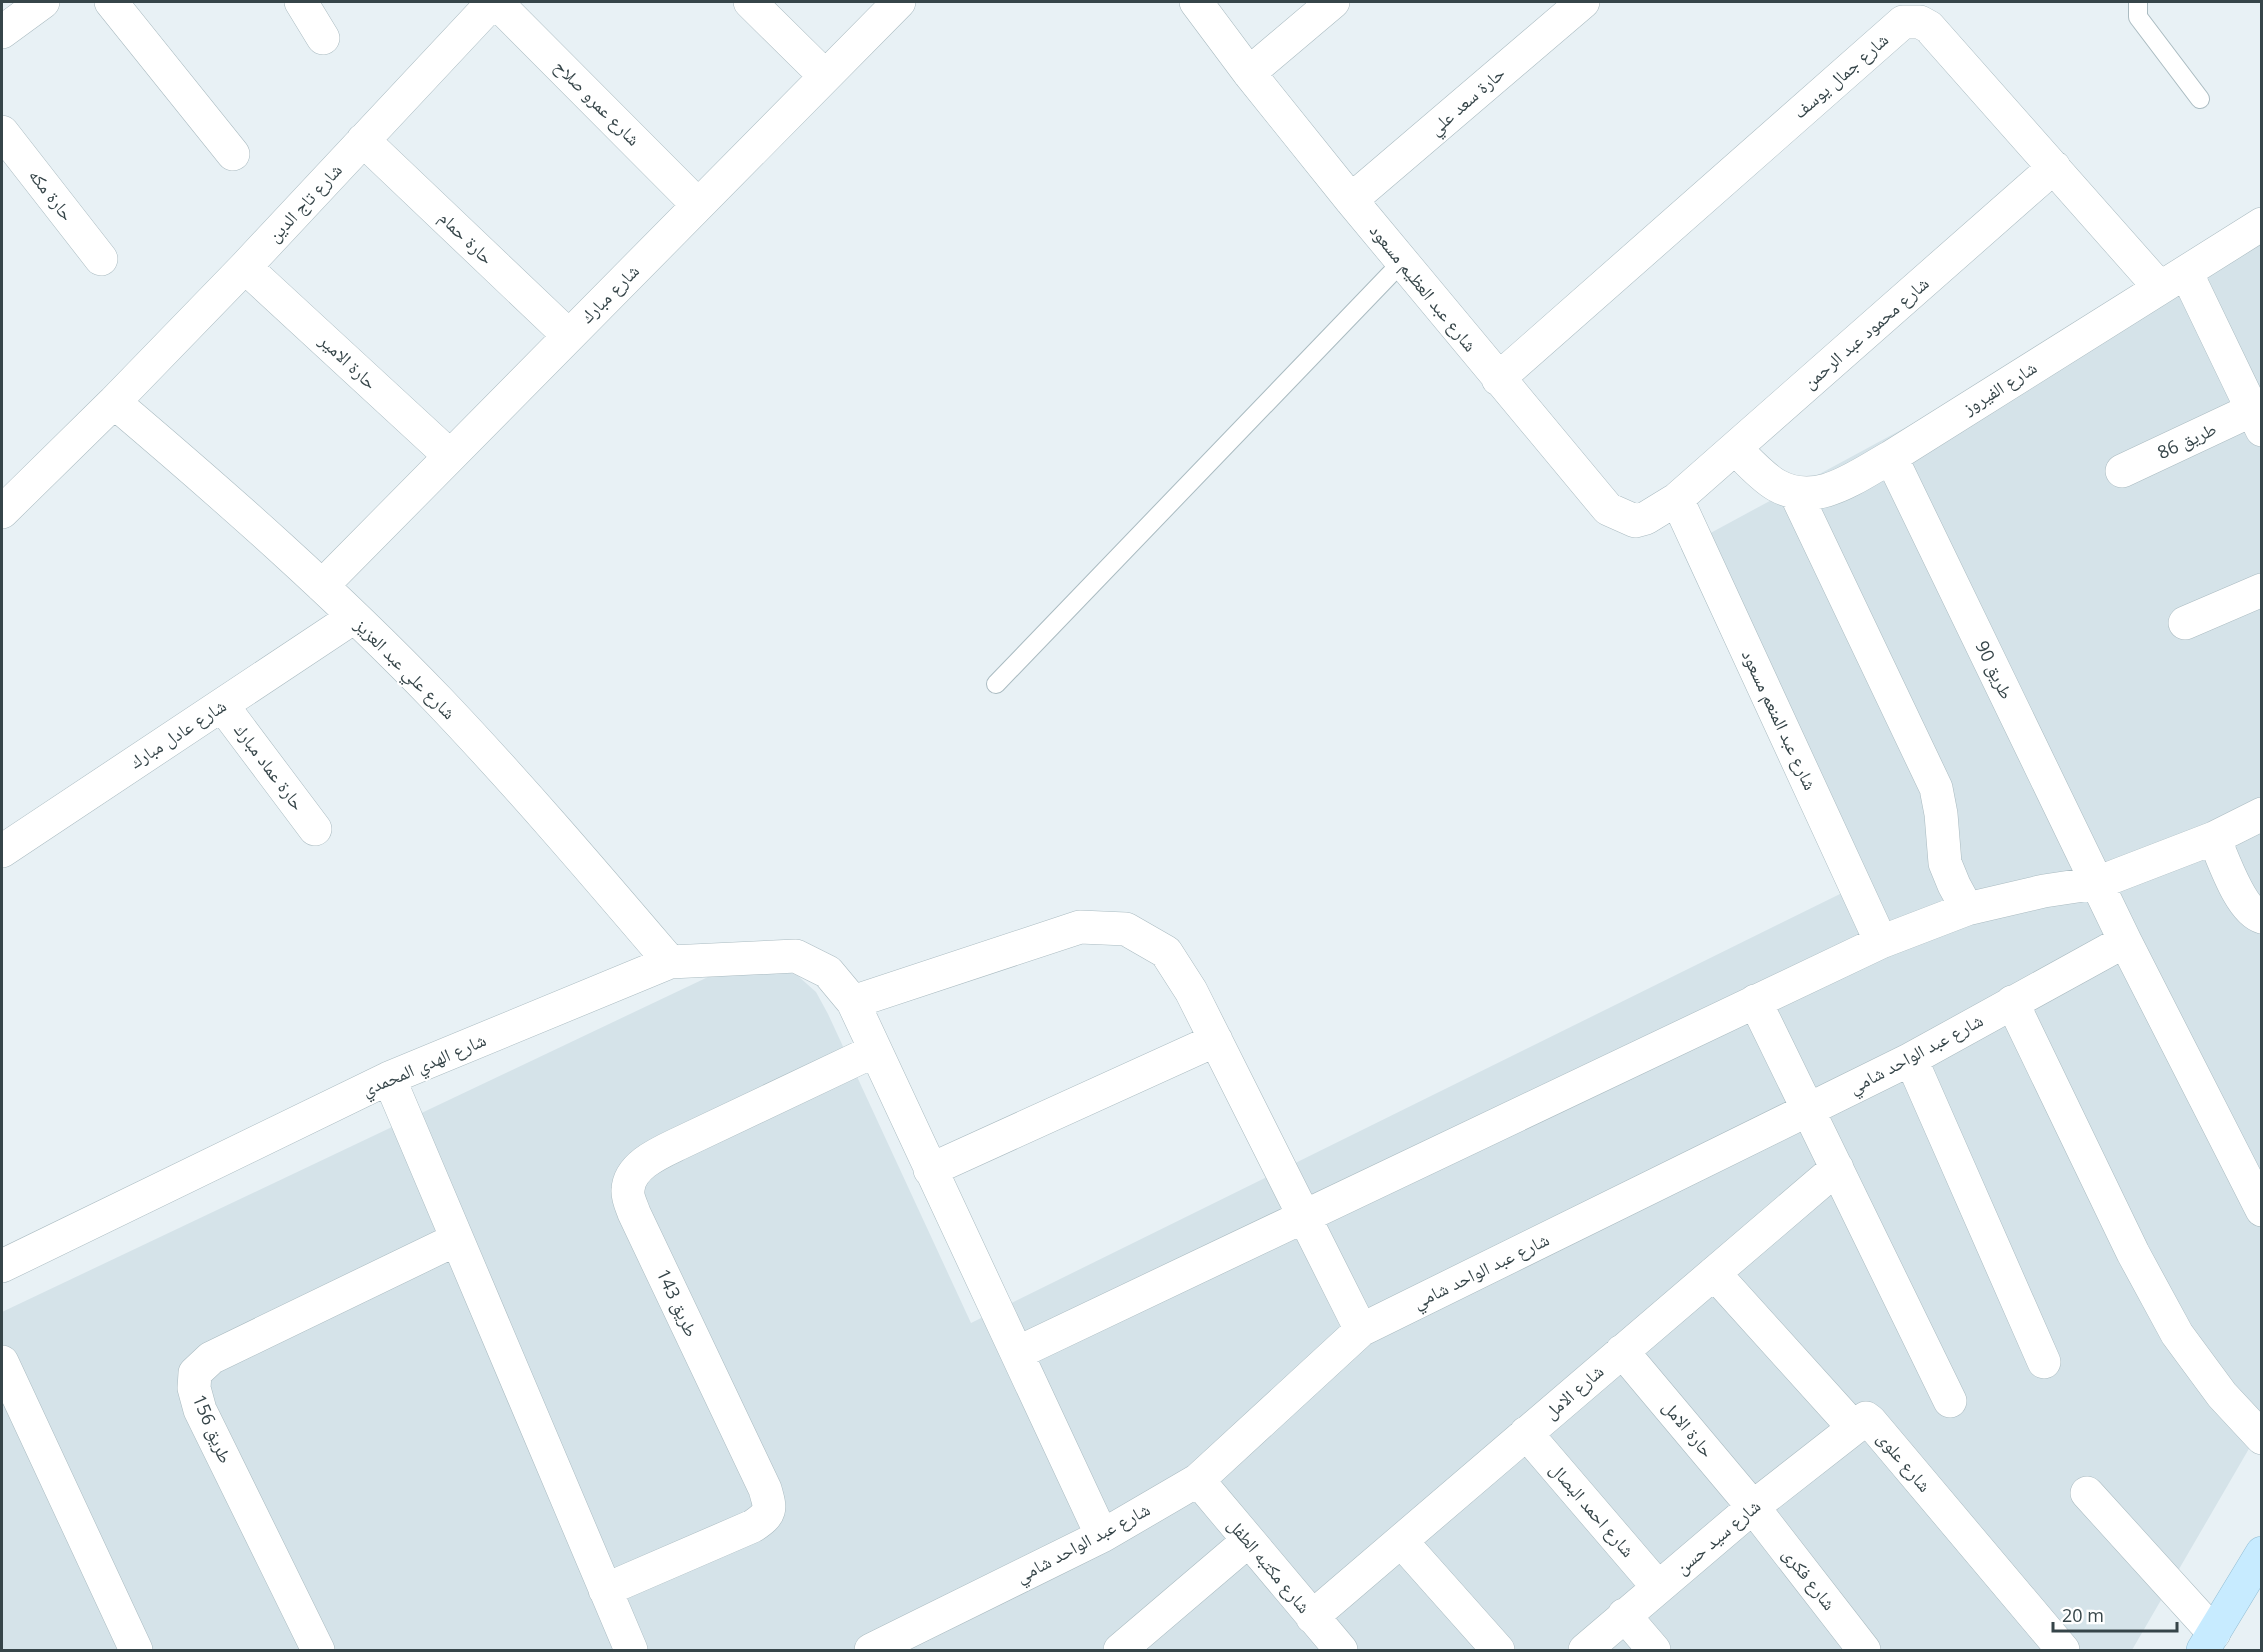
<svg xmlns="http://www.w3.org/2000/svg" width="2263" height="1652" font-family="'Open Sans','Noto Naskh Arabic',sans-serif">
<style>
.residential{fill:#d5e3e9}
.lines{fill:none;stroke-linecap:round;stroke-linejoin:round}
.service-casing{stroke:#aabbc1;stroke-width:20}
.minor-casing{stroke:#aabbc1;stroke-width:34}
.secondary-casing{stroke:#93bed4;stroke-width:34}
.service{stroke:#fff;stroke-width:18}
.minor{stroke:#fff;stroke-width:33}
.secondary{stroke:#c7ebff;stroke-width:33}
.labels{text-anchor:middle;stroke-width:4.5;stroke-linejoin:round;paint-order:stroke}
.street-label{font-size:18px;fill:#364549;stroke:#fff}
</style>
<rect width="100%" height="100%" fill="#e8f1f5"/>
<path class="residential" d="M2261,235V1428L2132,1650H2V1312L727,968L775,966L798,976L816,992L828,1014L971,1323L1842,893L1681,549Z"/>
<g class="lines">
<defs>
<path id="service" d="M2138,2V17L2200,99
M996,684L1402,262"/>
<path id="minor" d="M111,2L233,154
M301,2L323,38
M496,2L698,205
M750,2L825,76
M1196,2L1249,73L1351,200L1608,509L1635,521L1646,518L1677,499L2054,167
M2,32L43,2
M1249,73L1333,2
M2,132L101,259
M363,140L569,336
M1351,200L1583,2
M245,267L450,456
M2186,272L2262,430
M1498,379L1903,22H1920L1929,27L2160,288
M114,402C226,497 336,594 438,700C519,785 594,873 670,962
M1735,448C1748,461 1761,476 1776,485C1817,508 1855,477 1891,457L2262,224
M1891,457L2125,941L2262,1210
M2122,471L2252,410
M1796,494L1936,788L1941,814L1945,863L1954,885L1967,909
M1677,499L1881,942
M2,512L114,402L245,267L493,2
M322,586L899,2
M2185,623L2262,590
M222,705L315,829
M2214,838C2223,858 2240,911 2262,917
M2,851L354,617
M1755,1001L1950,1401
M853,1002L1080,927L1126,929L1166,952L1191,991L1361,1330
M2012,1002L2133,1253L2177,1334L2222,1395L2262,1438
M1911,1059L2044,1362
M389,1078L631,1650
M930,1170L1216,1040
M2,1266L389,1078L670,962L796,956L828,972L853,1002L1102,1536
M1714,1273L1854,1428L1866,1418L1870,1421L2063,1650
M1622,1351L1753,1507L1864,1650
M1017,1353L1881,942L1967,909L2044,891L2097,883L2214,838L2262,814
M2,1362L136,1650
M1526,1433L1658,1587
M1198,1480L1341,1650
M2087,1493L2214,1633
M1401,1541L1498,1650
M605,1590L753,1526C772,1513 771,1510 765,1489L634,1213C632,1207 627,1197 628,1190C629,1166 659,1153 678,1144L874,1051
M1624,1615L1654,1650
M1312,1617L1837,1168
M318,1650L200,1410L194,1388L195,1373L211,1358L457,1239
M871,1650L1102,1536L1198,1480L1361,1330L1911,1059L2125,941
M1120,1650L1248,1541
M1585,1650L1753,1507L1854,1428"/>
<path id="secondary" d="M2203,1650L2262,1553"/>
</defs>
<use href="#service" class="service-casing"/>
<use href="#minor" class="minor-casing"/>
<use href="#secondary" class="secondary-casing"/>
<use href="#service" class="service"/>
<use href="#minor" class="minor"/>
<use href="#secondary" class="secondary"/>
</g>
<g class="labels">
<g class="street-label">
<text transform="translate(1841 76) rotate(-41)" y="6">شارع جمال يوسف</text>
<text transform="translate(1467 101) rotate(-41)" y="6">حارة سعد علي</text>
<text transform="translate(597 103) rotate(45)" y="6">شارع عمرو صلاح</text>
<text transform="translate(51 195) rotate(52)" y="6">حارة مكه</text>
<text transform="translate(305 203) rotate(-47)" y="6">شارع تاج الدين</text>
<text transform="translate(466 238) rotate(44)" y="6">حارة حمام</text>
<text transform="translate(1423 288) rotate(51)" y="6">شارع عبد العظيم مسعود</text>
<text transform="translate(610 294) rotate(-45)" y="6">شارع مبارك</text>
<text transform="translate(1866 333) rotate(-41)" y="6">شارع محمود عبد الرحمن</text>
<text transform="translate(348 362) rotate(43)" y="6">حارة الامير</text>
<text transform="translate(2000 388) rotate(-32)" y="6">شارع الفيروز</text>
<text transform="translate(2187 441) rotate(-25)" y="6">طريق 86</text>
<text transform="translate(405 669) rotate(45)" y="6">شارع علي عبد العزيز</text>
<text transform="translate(1994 670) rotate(64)" y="6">طريق 90</text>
<text transform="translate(1779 720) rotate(65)" y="6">شارع عبد المنعم مسعود</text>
<text transform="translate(178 734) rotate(-33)" y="6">شارع عادل مبارك</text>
<text transform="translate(269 767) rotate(53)" y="6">حارة عماد مبارك</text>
<text transform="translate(1916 1054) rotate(-28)" y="6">شارع عبد الواحد شامي</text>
<text transform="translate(424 1065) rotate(-23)" y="6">شارع الهدي المحمدي</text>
<text transform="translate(1481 1271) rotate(-26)" y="6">شارع عبد الواحد شامي</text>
<text transform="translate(677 1303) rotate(65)" y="6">طريق 143</text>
<text transform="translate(1574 1392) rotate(-41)" y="6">شارع الامل</text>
<text transform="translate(212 1429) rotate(67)" y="6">طريق 156</text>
<text transform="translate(1688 1429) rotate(50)" y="6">حارة الامل</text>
<text transform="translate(1904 1462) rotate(50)" y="6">شارع علوى</text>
<text transform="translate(1592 1510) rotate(49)" y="6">شارع احمد البصال</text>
<text transform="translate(1718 1537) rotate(-40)" y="6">شارع سيد حسن</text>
<text transform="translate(1083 1543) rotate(-28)" y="6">شارع عبد الواحد شامي</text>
<text transform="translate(1269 1566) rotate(50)" y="6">شارع مكتبه الطفل</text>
<text transform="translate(1809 1579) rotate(52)" y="6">شارع فكرى</text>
</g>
</g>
<rect width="2263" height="1652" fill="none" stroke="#364549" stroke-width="6"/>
<path d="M2053 1622v9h124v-9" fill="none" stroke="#364549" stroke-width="3"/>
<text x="2062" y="1622" font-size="18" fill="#364549" stroke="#ffffff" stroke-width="4.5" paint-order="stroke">20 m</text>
</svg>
